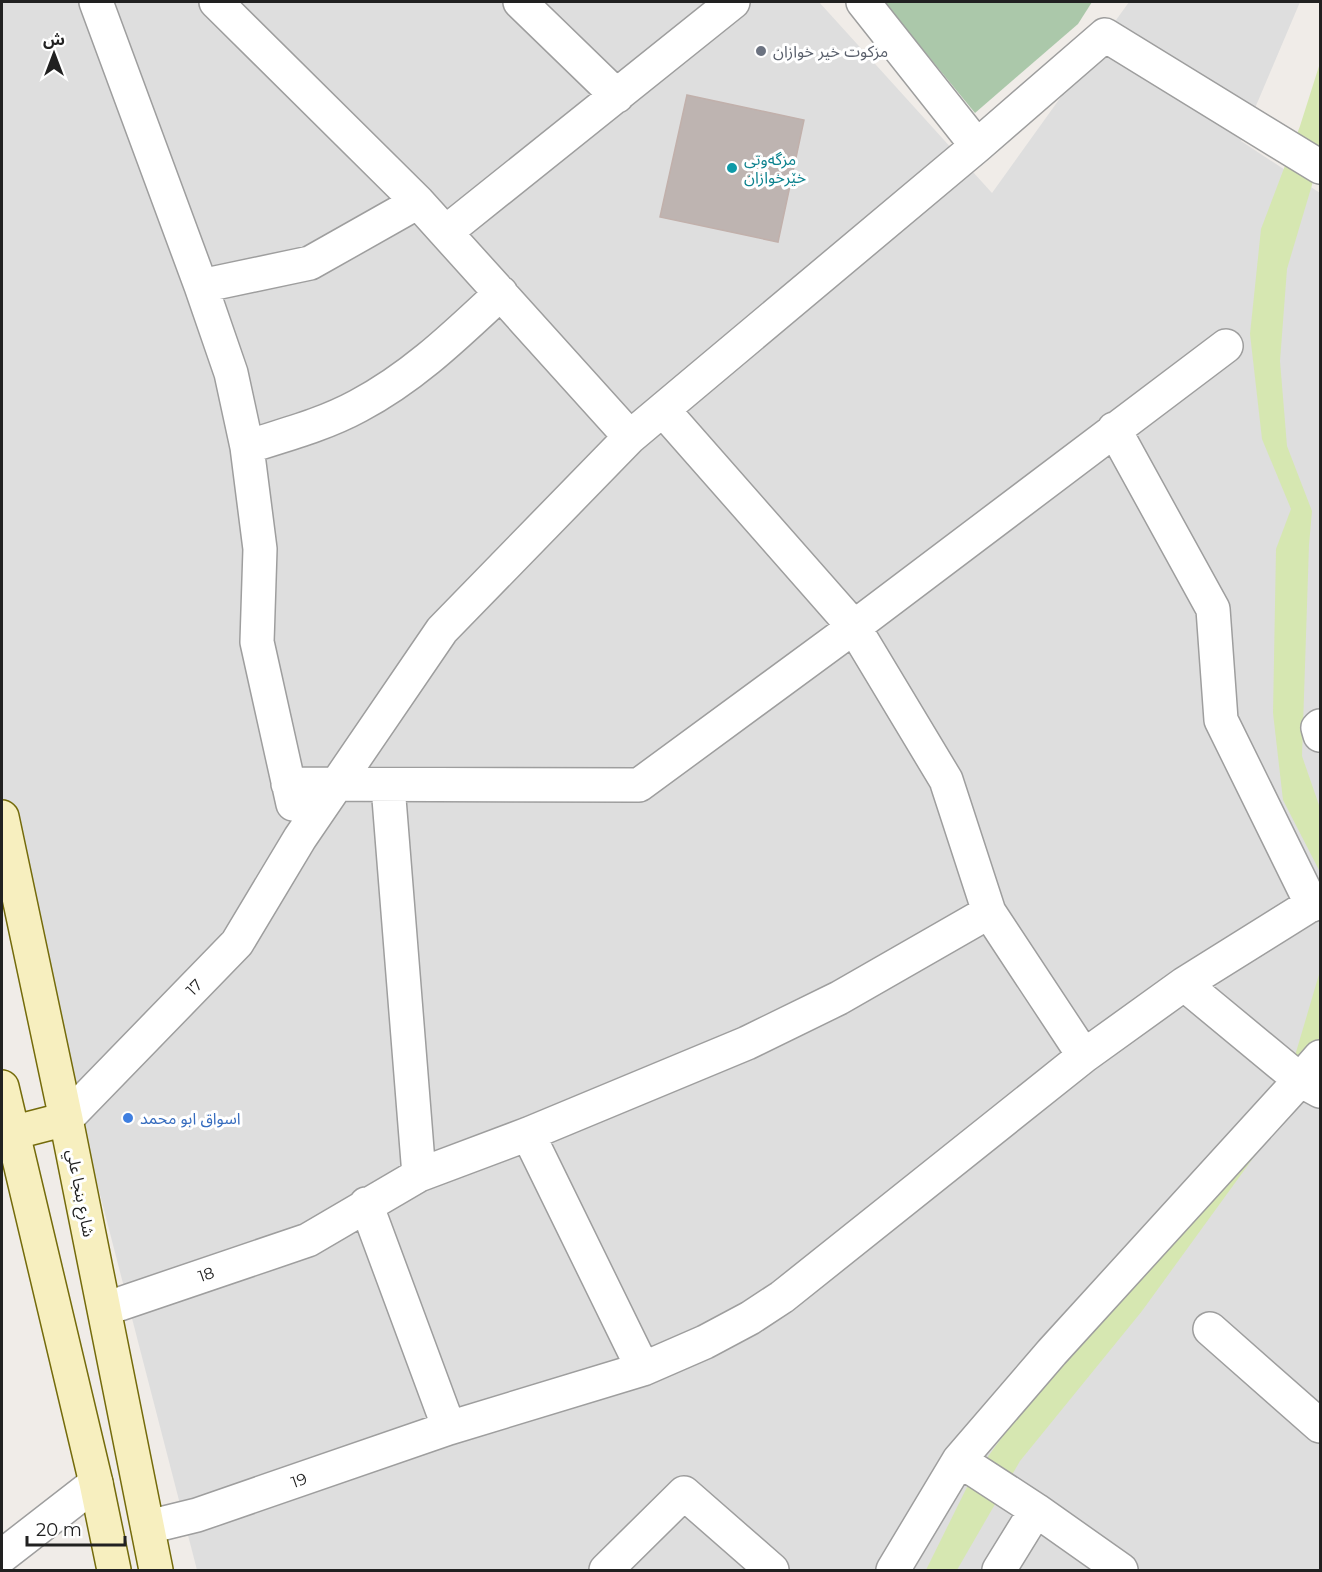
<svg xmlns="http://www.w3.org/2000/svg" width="1322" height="1572" font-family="Montserrat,'Noto Sans Arabic',sans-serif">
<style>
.residential{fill:#dedede}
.grass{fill:#d6e7b1}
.cemetery{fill:#abc8aa}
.building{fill:#beb4b1;stroke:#c1b0ab;stroke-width:1.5}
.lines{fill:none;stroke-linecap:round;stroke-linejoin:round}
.street-casing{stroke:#9e9e9e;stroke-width:36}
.secondary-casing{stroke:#746b0b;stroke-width:36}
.street{stroke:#fff;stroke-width:33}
.secondary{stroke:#f7efbf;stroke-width:33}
.worship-dot{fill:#6b7280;stroke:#fff;stroke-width:2}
.culture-dot{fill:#0f9aa8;stroke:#fff;stroke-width:2}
.shop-dot{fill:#3f7fe0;stroke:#fff;stroke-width:2}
.labels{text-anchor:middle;stroke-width:6;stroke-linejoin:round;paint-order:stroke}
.worship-label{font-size:16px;fill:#5b616d;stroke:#fff;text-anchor:start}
.culture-label{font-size:16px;fill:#0d838f;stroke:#fff;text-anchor:start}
.street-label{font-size:16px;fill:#212121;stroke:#fff}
.shop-label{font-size:16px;fill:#366cbe;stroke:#fff;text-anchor:start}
</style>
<rect width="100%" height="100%" fill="#f0ece8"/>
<path class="residential" d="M2,2H819L992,193L1129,2H1300L1241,141L1320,193V1570H197L2,815Z"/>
<path class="grass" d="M1320,63V158L1287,269L1280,361L1287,446L1312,511L1309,545L1302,756L1320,808V872L1283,800L1273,713L1276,549L1291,509L1262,439L1250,334L1261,229L1300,126Z
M1320,971V1057L1285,1114L1142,1311L1020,1461L957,1570H926L970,1481L1036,1391L1117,1306L1202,1195L1294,1059Z"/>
<path class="cemetery" d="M884,2H1092L1078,24L975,113Z"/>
<path class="building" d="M687,95L804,120L778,242L660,217Z"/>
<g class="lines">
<defs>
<path id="street" d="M96,2L201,286L231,373L247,447L260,549L257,642L293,804
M216,2L418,202L630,437
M520,2L617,96
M863,2L977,146
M446,232L733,2
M201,286L310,263L418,202
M663,410L854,627L946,780L989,912L1084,1056
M1114,429L1213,609L1221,720L1312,905
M247,447C284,435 323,425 358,406C413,377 456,335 501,293
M1320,726L1318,728L1320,735
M288,784L639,785L854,627L1226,346
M388,786L419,1175
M1184,984L1320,899
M1320,1057L1300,1080L1320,1091
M66,1119L237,943L300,838L442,630L630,437L977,146L1105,35L1320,167
M528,1134L643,1369
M366,1204L449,1428
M105,1309L308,1240L419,1175L528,1134L747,1043L839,998L989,912
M1210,1329L1320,1426
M959,1460L1036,1510L1121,1570
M148,1527L197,1515L449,1428L643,1369L705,1342L750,1318L782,1297L1084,1056L1184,984L1300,1080L1052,1352L959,1460L893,1570
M2,1556L96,1483
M606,1570L684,1493L772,1570
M999,1570L1036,1510"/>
<path id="secondary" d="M2,817L66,1119L156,1570
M2,1087L96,1483L114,1570
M12,1133L66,1119"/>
</defs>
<use href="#street" class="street-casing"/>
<use href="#secondary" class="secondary-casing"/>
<use href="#street" class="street"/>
<use href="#secondary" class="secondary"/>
</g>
<circle class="worship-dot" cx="761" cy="51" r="6"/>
<circle class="culture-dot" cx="732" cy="168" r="6"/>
<circle class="shop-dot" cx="128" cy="1118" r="6"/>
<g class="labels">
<g class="worship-label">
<text x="773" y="57">مزكوت خير خوازان</text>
</g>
<g class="culture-label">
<text x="744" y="165">مزگەوتی<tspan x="744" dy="18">خێرخوازان</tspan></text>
</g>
<g class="street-label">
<text transform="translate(194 987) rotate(-46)" y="6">17</text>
<text transform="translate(81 1193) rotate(79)" y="6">شارع بنجا علي</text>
<text transform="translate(206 1274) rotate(-19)" y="6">18</text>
<text transform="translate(299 1480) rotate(-19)" y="6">19</text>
</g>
<g class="shop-label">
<text x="140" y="1124">اسواق ابو محمد</text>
</g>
</g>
<rect width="1322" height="1572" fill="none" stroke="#212121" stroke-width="6"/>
<g transform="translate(54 54)" stroke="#ffffff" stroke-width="4.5" paint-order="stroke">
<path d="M0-4.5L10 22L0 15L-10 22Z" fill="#212121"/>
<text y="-9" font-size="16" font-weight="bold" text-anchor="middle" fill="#212121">ش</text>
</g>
<path d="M27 1536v9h98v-9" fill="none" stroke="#212121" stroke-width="3"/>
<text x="36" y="1536" font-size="18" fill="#212121" stroke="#ffffff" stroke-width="4.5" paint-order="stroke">20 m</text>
</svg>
